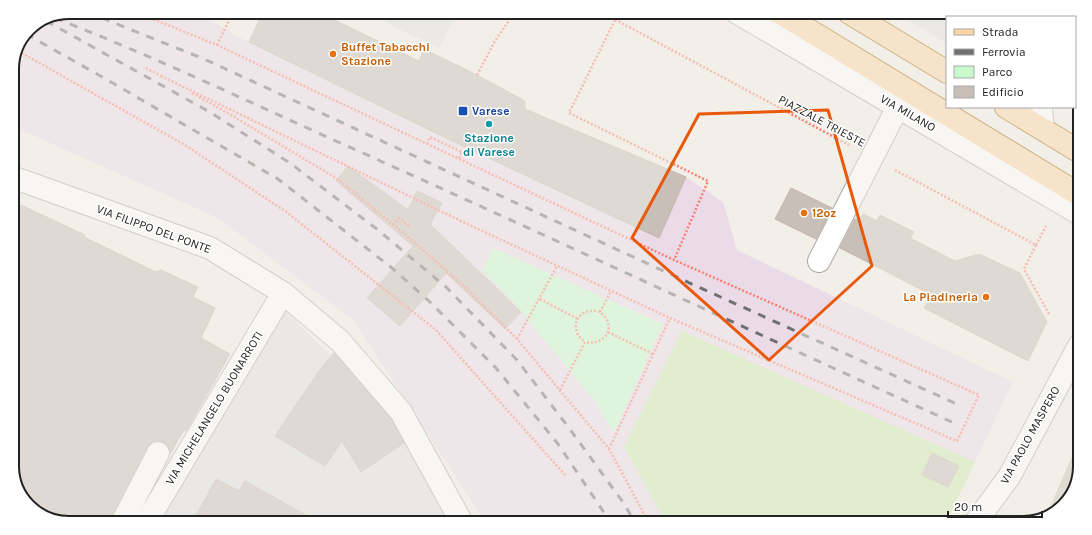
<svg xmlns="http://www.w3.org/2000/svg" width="1092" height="535" font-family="Karla,sans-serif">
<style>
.residential{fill:#e0dfdf}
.industrial{fill:#ebdbe8}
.construction{fill:#c7c7b4}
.grass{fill:#cdebb0}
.park{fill:#c8facc}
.parking{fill:#e2e2e2}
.building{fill:#c7bfb8;stroke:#c4b6ab}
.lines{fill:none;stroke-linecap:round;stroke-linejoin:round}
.minor-casing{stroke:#a9a9a9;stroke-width:24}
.major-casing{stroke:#a06b00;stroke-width:24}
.path{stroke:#fa8072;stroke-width:2.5;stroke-dasharray:2 2;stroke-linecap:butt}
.minor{stroke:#fff;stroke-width:22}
.major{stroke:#fcd6a4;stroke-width:22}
.rail{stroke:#707070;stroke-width:3;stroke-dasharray:8 8;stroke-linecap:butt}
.marked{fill:none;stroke:#e8590c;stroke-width:3;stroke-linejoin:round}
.food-dot{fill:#e8710a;stroke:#fff;stroke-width:1.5}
.transit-dot{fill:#1a4fb4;stroke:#fff;stroke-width:1.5}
.culture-dot{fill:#0f9aa8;stroke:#fff;stroke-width:1.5}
.labels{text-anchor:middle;stroke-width:3;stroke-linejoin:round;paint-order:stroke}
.food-label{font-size:12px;font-weight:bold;fill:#c56008;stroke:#fff;text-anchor:start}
.transit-label{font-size:12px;font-weight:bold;fill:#164399;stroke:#fff;text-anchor:start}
.street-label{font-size:12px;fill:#222;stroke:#fff}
.culture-label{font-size:12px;font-weight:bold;fill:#0d838f;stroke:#fff}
.rim{fill:none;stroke:#222;stroke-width:2}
</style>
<rect width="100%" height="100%" fill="#f2efe9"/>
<path class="residential" d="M283,309L395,417L471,523H154Z"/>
<path class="industrial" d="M69,12H196L248,42L263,12H318L418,61L424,49L477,75L525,101V109L686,177L723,202L737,250L1013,382L946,523H486L353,320L218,218L12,126V65L29,28Z"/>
<path class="construction" d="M1080,438V466L1074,491L1055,514L1046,516Z"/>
<path class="grass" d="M682,331L975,462L946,523H666L624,447Z"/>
<path class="park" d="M493,248L663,324L614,433L593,399L507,295L482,270Z"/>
<path class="parking" d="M364,12H457L439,48Z
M895,12H934L947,20V44Z
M994,12H1023L1032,14L1034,17H1002Z"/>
<path class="building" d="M263,12H318L419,61L424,49L477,75L525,101V109L686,177L659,238L448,139L249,42Z
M348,166L408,210L417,191L442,203L430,224L521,312L505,329L446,273L400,326L367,298L413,246L336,181Z
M791,188L832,208L816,239L775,219Z
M21,205L85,235L84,237L156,272L161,270L198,287L193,297L215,308L201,338L230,354L186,431L184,430L170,454L169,447L163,442L157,441L152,442L147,447L111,517L110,523H69L44,517L22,498L12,470V218Z
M863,214L877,221L880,215L914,232L910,238L955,261L979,254L1020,273L1047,322L1028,361L924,308L932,295L840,248L855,219L859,221Z
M334,353L391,419L404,443L361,472L342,441L325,466L275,436L321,368Z
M932,453L959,466L948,487L922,475Z
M216,479L239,491L245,481L320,523H192Z"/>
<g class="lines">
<defs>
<path id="minor" d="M736,12L1080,214
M983,12L989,17
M1039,107L1041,109L1043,129
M12,177L210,248L283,293L340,341L401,412L462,523
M819,261L904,95
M122,523L158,453
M146,523L283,293
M975,523L1009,477L1080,344"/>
<path id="major" d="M779,12L1080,195
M848,12L947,72
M1006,107L1080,152"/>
</defs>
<use href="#minor" class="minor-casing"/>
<use href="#major" class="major-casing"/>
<path class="path" d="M135,12L217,45L674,260L979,395L957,441L670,318L465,223L161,76
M601,12L849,145
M615,20L569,113L708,181L674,260
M217,45L233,12
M18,51L185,145L285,211L436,330L565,475
M146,68L161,76
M477,75L495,41L514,13L517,12
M192,93L226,112L336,178L406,235L467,289L517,339L609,449L649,523
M427,144L430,137L462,152L459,158
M895,170L1036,245L1024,269L1049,314
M393,225L399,218L409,226
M1036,245L1046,226
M540,299L578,319
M600,312L611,291
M608,332L653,354
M517,339L557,266
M560,390L585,342C597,345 612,337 608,323C607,318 603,315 600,312C579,305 566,329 585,342
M609,449L670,318"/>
<use href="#minor" class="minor"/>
<use href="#major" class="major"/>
<path class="rail" d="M87,12L204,59L694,285L959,405
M55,18C150,55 243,99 336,141C542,233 746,329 952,422
M46,21L208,111L290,163L378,230L446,287L517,360L569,428L625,505L635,523
M26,34L97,74L278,179L392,268L430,302L496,368L558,444L611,523"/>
</g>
<path d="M0 0H1092V535H0ZM828,110L872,266L769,360L632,238L699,114Z" fill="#f2efe9" fill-opacity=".55" fill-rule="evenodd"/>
<path class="marked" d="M828,110L872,266L769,360L632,238L699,114Z"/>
<g class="food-dot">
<circle cx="333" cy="54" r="4"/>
<circle cx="804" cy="213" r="4"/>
<circle cx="986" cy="297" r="4"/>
</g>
<rect class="transit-dot" x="458" y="106" width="10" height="10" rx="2"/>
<circle class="culture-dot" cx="489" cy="124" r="4"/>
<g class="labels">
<g class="food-label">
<text x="341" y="51">Buffet Tabacchi<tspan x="341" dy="14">Stazione</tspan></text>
<text x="812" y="217">12oz</text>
<text x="978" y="301" text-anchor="end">La Piadineria</text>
</g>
<g class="transit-label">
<text x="472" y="115">Varese</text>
</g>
<g class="street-label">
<text transform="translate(908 113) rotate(30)" y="4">VIA MILANO</text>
<text transform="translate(822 121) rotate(28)" y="4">PIAZZALE TRIESTE</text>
<text transform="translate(154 229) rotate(20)" y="4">VIA FILIPPO DEL PONTE</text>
<text transform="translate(214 408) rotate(-59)" y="4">VIA MICHELANGELO BUONARROTI</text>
<text transform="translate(1030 435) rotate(-61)" y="4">VIA PAOLO MASPERO</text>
</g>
<g class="culture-label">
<text x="489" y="142">Stazione<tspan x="489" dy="14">di Varese</tspan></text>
</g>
</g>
<path d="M0 0H1092V535H0ZM69 19H1023A50 50 0 0 1 1073 69V466A50 50 0 0 1 1023 516H69A50 50 0 0 1 19 466V69A50 50 0 0 1 69 19Z" fill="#fff" fill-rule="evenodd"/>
<path class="rim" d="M69 19H1023A50 50 0 0 1 1073 69V466A50 50 0 0 1 1023 516H69A50 50 0 0 1 19 466V69A50 50 0 0 1 69 19Z"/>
<rect x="946" y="16" width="130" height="92" fill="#ffffff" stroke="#a7a7a7"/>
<rect x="954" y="29" width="20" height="6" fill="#fcd6a4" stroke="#a7a7a7"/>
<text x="982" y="36" font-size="12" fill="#222222">Strada</text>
<rect x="954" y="49" width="20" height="6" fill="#707070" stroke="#a7a7a7"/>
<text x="982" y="56" font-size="12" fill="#222222">Ferrovia</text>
<rect x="954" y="66" width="20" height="12" fill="#c8facc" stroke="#a7a7a7"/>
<text x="982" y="76" font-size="12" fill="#222222">Parco</text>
<rect x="954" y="86" width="20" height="12" fill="#c7bfb8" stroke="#a7a7a7"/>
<text x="982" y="96" font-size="12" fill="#222222">Edificio</text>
<path d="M948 511v6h94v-6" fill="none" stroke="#222222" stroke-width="2"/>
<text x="954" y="511" font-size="12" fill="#222222" stroke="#ffffff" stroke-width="3" paint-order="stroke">20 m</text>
</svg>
